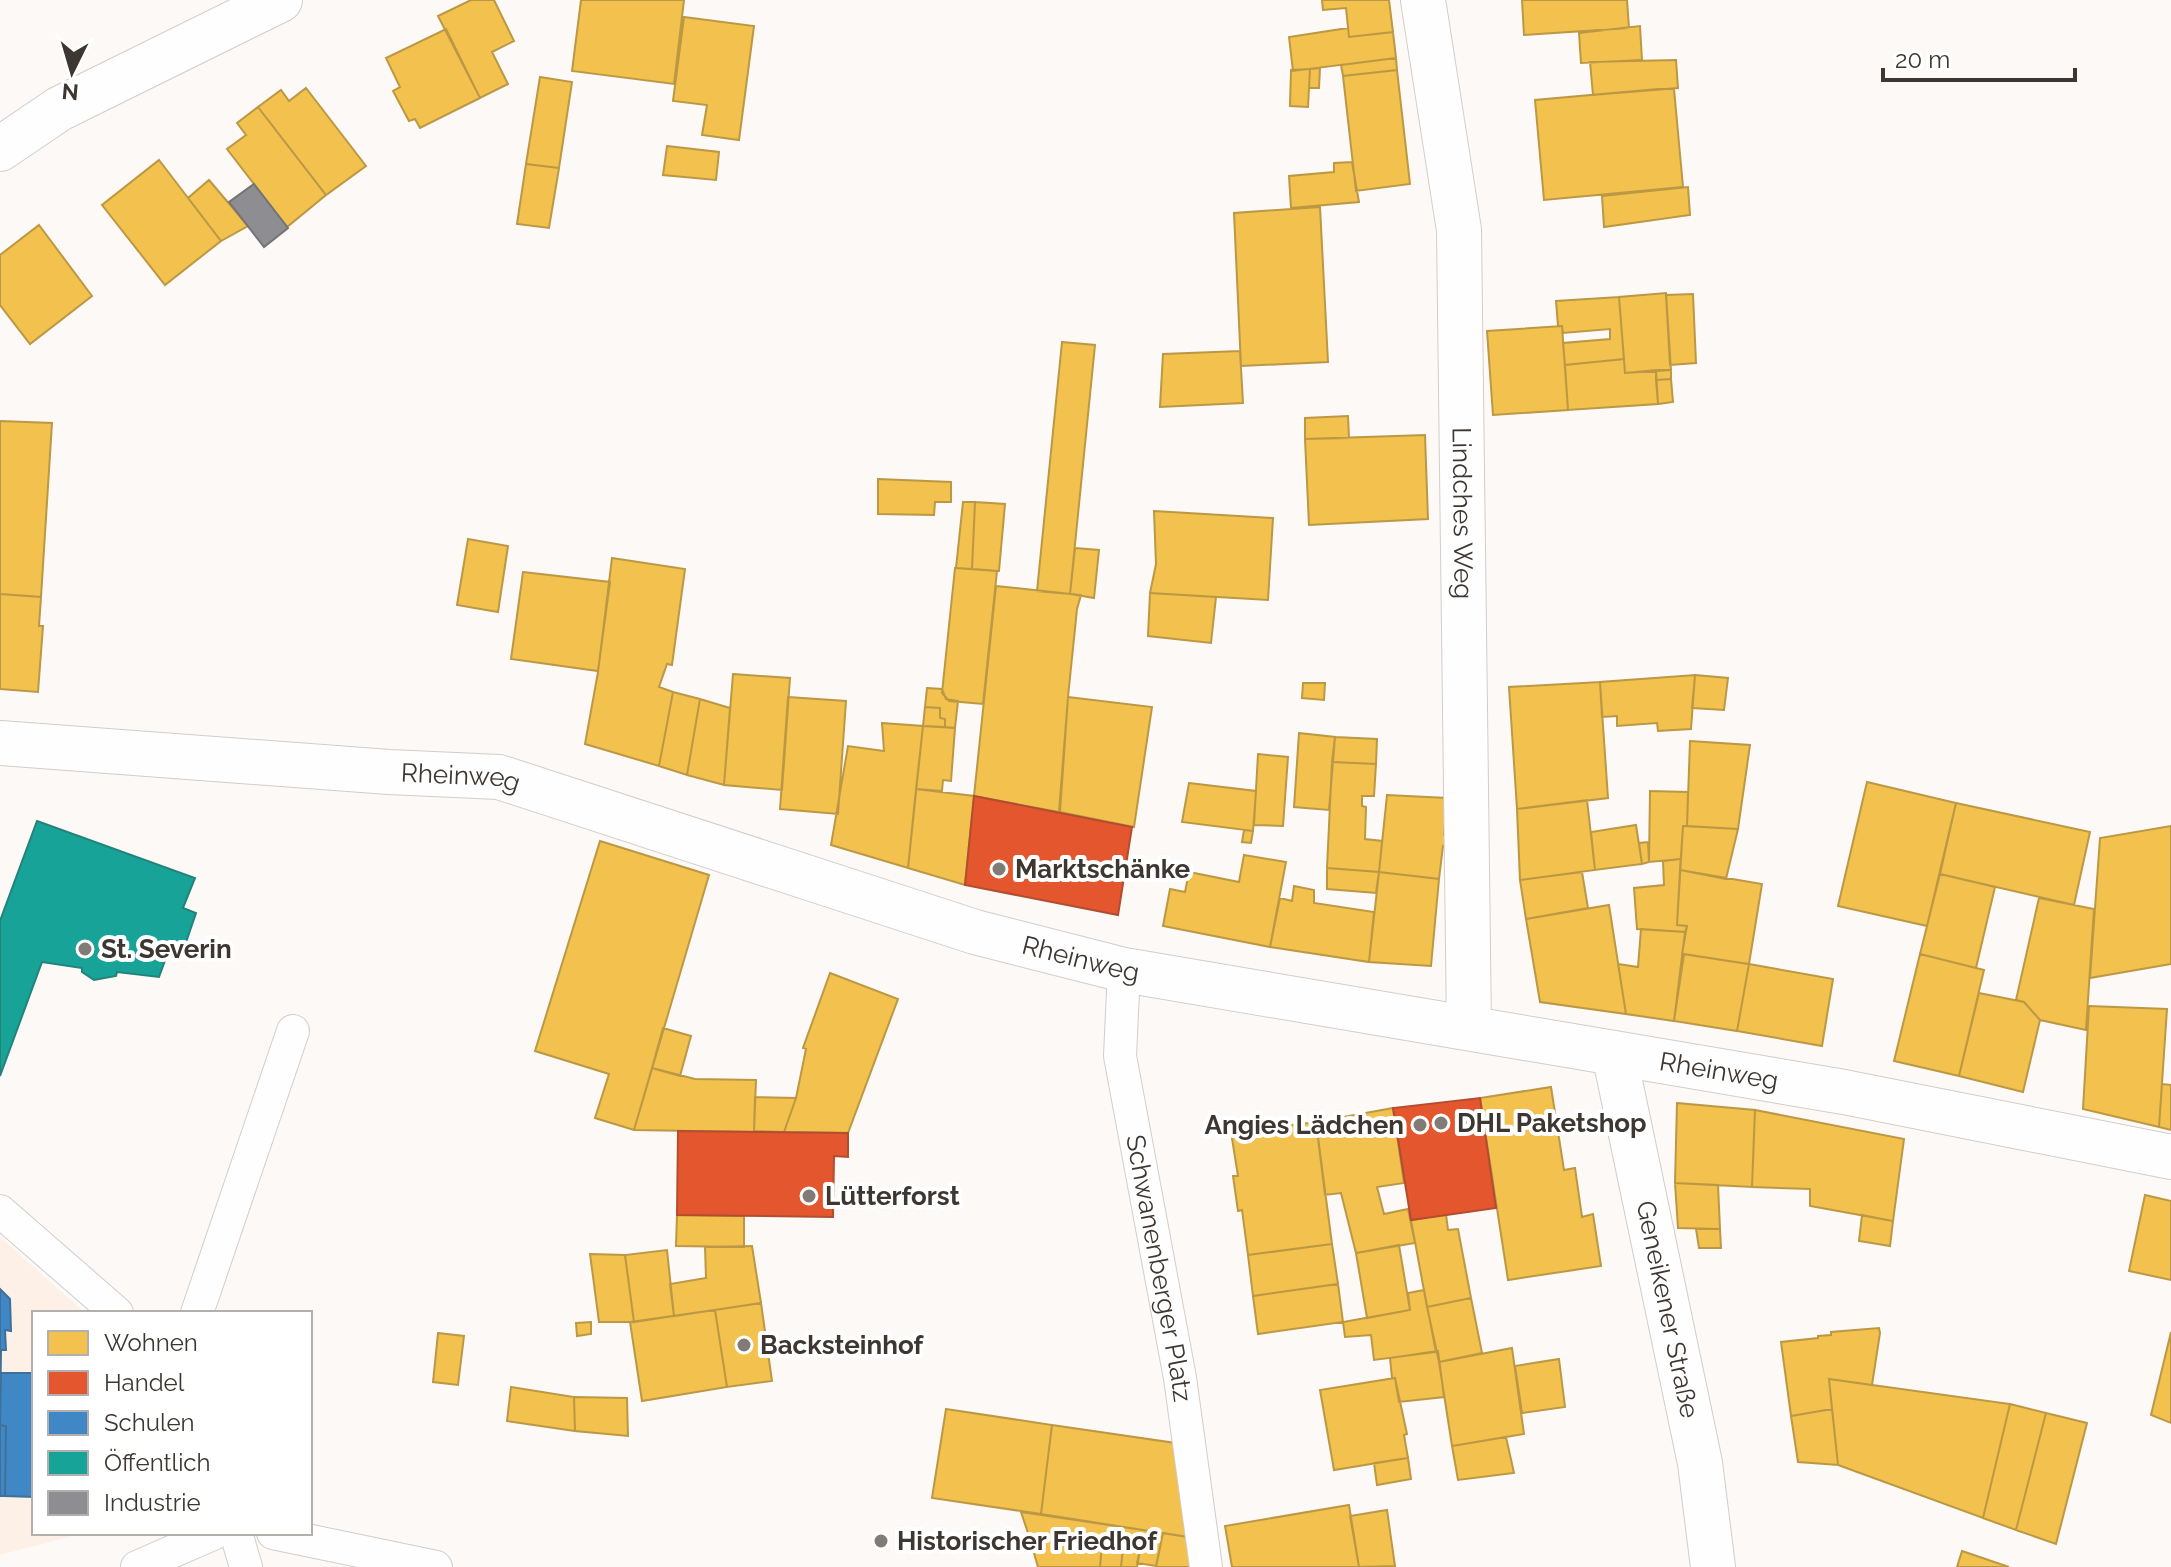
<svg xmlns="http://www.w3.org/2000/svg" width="2171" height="1567" font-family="Raleway,sans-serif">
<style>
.built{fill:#fdf1e7}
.homes{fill:#f2c14e;stroke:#bc9845;stroke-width:2}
.shops{fill:#e4572e;stroke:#b24d2f;stroke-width:2}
.schools{fill:#3f88c5;stroke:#3f7099;stroke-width:2}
.public{fill:#17a398;stroke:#238379;stroke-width:2}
.industry{fill:#8d8d92;stroke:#757375;stroke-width:2}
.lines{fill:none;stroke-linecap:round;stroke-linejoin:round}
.lane-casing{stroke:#d2cdc9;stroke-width:34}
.secondary-casing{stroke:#d2cdc9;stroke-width:46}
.lane{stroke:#fffefe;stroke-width:32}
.secondary{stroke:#fffefe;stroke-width:44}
.poi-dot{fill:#807b76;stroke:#fff;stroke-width:3}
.labels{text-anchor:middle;stroke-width:8;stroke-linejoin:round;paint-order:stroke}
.street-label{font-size:26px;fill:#3e3731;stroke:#fff}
.poi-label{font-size:26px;font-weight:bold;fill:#3e3731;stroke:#fff;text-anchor:start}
</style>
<rect width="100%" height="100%" fill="#fcf9f7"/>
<path class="built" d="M0,1237L85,1313H34V1533H84L0,1555Z"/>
<path class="homes" d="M471,0H494L514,41L492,52L508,84L480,98L438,16Z
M581,0H684L674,84L572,71Z
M1322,0H1389L1393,32L1349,37L1346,8L1323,10Z
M1522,0H1627L1629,28L1524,35Z
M684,17L754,26L739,140L702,135L707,105L673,101Z
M1640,26L1642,60L1581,63L1579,33Z
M1348,28L1349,37L1393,32L1396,58L1293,71L1289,37Z
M446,29L480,98L420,128L415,119L409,121L393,91L400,87L386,58Z
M1396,58L1397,70L1343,76L1341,65Z
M1676,60L1678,88L1593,95L1590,62Z
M1320,68L1319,88H1309L1310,69Z
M1310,69L1308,107L1290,106L1291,70Z
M1397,70L1410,184L1356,191L1343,76Z
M540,77L572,82L559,168L526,164Z
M306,88L366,166L326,195L258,107L281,90L289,101Z
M1658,89H1674L1683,187L1544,200L1535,100Z
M258,107L326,195L287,227L227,149L246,135L237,123Z
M667,146L719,152L716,180L663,175Z
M159,160L221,241L165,285L102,205Z
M1352,162L1359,202L1291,208L1289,176L1334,172V163Z
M526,164L559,168L549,228L517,224Z
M209,180L248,226L221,241L188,198Z
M1688,187L1690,215L1604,227L1602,196Z
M1320,207L1328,362L1241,366L1234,213Z
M39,225L92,296L30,344L0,305V255Z
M1666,293L1671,370L1625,373L1619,297Z
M1693,294L1696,363L1670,365L1666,295Z
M1619,297L1624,359L1565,365L1563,343L1610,339V329L1563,333L1562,326H1558L1556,301Z
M1562,326L1568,410L1493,415L1487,331Z
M1062,342L1095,345L1070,594L1037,591Z
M1240,351L1243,403L1160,407L1163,354Z
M1624,359L1625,373L1656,370L1658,404L1568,410L1565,365Z
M1656,370H1671V379L1656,380Z
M1671,379L1673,402L1658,404L1656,380Z
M1348,416L1349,438L1305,439V418Z
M0,421L52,423L41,597L0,594Z
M1425,435L1428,519L1309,525L1305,439Z
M878,479L951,482V502H935L934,515L878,514Z
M963,502H975L972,569L956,568Z
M975,502L1005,504L999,571L972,569Z
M1154,511L1273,518L1268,600L1150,593L1156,564Z
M468,539L508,546L498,612L457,605Z
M1075,548L1099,550L1094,598L1070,594Z
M612,558L685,569L672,665L667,664L659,687L673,692L659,766L585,744L598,672Z
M955,568L997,571L983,704L949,701L942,693Z
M523,572L610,582L598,671L511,659Z
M996,586L1081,595L1077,609L1068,697L1059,812L974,796Z
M1150,593L1216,597L1211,643L1148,636Z
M0,594L41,597L39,626H43L38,692L0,689Z
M733,674L790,678L782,790L724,785Z
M1695,675L1728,678L1724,710L1692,708Z
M1695,675L1691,729L1658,731L1657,723L1617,726V716L1602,717L1600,682Z
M1600,682L1608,798L1517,809L1509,687Z
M1303,683H1325L1324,700L1302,698Z
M927,688L942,689L946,699L958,701L955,728L945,727V719L940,718V708L925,707Z
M673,692L700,699L687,775L659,766Z
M788,697L846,701L838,814L780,809Z
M1068,697L1152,707L1134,827L1060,812Z
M700,699L730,708L724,785L687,775Z
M925,707L940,708V718L945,719V727L923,726Z
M882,723L923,726L908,868L831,845L848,746L884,751Z
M923,726L955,728L951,781L943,780L942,791L916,789Z
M1299,733L1335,737L1329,810L1294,807Z
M1335,737L1377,739L1376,764L1332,762Z
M1690,741L1750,745L1738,829L1687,826Z
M1258,754L1288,757L1283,826L1254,825Z
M1332,762L1376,764L1374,796H1362V806L1366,807L1365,839L1382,841L1379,872L1327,868Z
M1867,782L1956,803L1927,926L1838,906Z
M1189,783L1256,791L1253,831L1182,822Z
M916,789L974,796L965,885L908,868Z
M1650,791L1688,792L1687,826H1683L1681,859L1649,862Z
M1387,795L1447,798L1444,835H1446L1445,847L1443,846L1439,879L1379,872Z
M1587,800L1595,870L1520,880L1517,809Z
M1956,803L2090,832L2074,905L1940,874Z
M1636,825L1642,864L1595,870L1591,832Z
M1683,826L1738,829L1726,879L1680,870Z
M2171,826V964L2090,978L2100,838Z
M1244,830L1253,831L1251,843L1242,842Z
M600,841L709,875L634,1130L595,1118L609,1074L535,1051Z
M1648,842L1649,862L1642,864L1639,843Z
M1244,855L1286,862L1270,947L1163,926L1170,889L1185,892L1189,872L1239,882Z
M1681,859L1677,925L1687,926L1685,932L1637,929L1634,888L1664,885L1663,861Z
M1327,868L1379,872L1376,893L1327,889Z
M1680,870L1762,884L1749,964L1682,954L1687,926L1677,925Z
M1379,872L1439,879L1431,966L1369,962Z
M1582,872L1588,908L1526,919L1520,880Z
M1940,874L1995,887L1976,968L1920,954Z
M1294,886L1314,890V903L1374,912L1369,962L1270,947L1280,898L1292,901Z
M2039,898L2094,909L2086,1030L2040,1020L2024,1002L2016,1000Z
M1609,905L1626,1014L1540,1002L1526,919Z
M1641,929L1685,932L1674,1021L1626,1014L1618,964L1638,967Z
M1684,954L1749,964L1737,1031L1674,1021Z
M1920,954L1984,970L1959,1076L1894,1061Z
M1749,964L1833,979L1822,1046L1737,1031Z
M830,973L898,999L848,1133L784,1132L796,1098L806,1049L803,1048Z
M1979,993L2024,1002L2040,1020L2023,1092L1959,1076Z
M2089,1006L2167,1009L2159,1127L2083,1109Z
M663,1028L691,1036L680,1076L652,1068Z
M652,1068L695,1079L756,1080L754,1132L634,1130Z
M2162,1084L2171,1085V1130L2159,1127Z
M1551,1087L1564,1170L1575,1168L1582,1217L1593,1214L1601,1266L1508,1280L1480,1098Z
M755,1097L796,1098L784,1132L754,1131Z
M1677,1103L1755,1110L1752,1187L1675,1183Z
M1393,1108L1404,1183L1377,1187L1384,1214L1408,1209L1415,1243L1356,1253L1341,1193L1325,1195L1316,1122Z
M1755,1110L1904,1139L1893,1221L1810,1206V1189L1752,1187Z
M1316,1122L1332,1244L1248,1255L1242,1210L1238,1211L1233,1176H1238L1231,1132Z
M1675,1183L1718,1185L1720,1229L1678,1228Z
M2145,1195L2171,1201V1280L2129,1271Z
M1446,1214L1448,1230L1458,1229L1471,1298L1427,1307L1411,1220Z
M677,1215L744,1216V1247L676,1246Z
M1862,1215L1893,1221L1890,1246L1859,1241Z
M1696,1229H1720L1721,1248H1699Z
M1332,1244L1338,1284L1253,1296L1248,1255Z
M1399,1245L1410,1310L1367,1318L1356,1253Z
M752,1246L761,1303L674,1316L670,1284L706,1278L705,1247Z
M667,1250L674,1316L634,1322L625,1255Z
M590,1254L625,1255L634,1322H599Z
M1338,1284L1343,1322L1258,1334L1253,1296Z
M1424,1290L1436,1352L1374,1360L1371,1335L1345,1337L1343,1322L1410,1310L1408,1293Z
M1471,1298L1482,1353L1439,1362L1427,1307Z
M761,1303L772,1381L727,1387L715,1310Z
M715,1310L727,1387L642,1401L630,1322Z
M591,1322V1334L577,1336L576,1323Z
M1879,1328L1880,1333L1872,1385L1829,1379L1832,1409L1791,1416L1781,1342L1818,1338V1336L1831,1335V1332Z
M2171,1332V1423L2151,1415Z
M438,1333L464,1336L458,1385L433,1382Z
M1512,1348L1524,1434L1452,1446L1439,1362Z
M1438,1351L1444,1397L1399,1402L1395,1378H1392L1390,1358Z
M1559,1359L1565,1407L1522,1413L1515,1366Z
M1395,1378L1407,1434L1404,1435L1408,1458L1334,1470L1320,1390Z
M1829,1379L2010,1404L1983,1518L1838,1465Z
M511,1387L574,1397L575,1431L507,1421Z
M574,1397L627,1398L628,1436L575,1431Z
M2010,1404L2046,1413L2016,1530L1983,1518Z
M946,1409L1052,1425L1041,1514L932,1498Z
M1832,1409L1838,1465L1798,1462L1791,1416Z
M2046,1413L2087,1423L2056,1544L2016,1530Z
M1052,1425L1182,1444L1194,1538L1041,1514Z
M1506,1437L1514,1473L1458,1480L1452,1446Z
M1408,1458L1411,1479L1377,1485L1374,1463Z
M1349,1505L1359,1567H1232L1225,1526Z
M1387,1510L1395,1566L1359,1567L1350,1516Z
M1021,1512L1163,1533L1156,1566L1137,1563L1140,1550L1030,1539Z
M1163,1533L1194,1538L1200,1567H1156Z
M1030,1539L1102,1545L1100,1567H1038Z
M1102,1545L1123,1547L1121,1567H1100Z
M1123,1547L1140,1550L1137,1567H1121Z
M1962,1551L2009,1567H1957Z"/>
<path class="shops" d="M974,796L1132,827L1118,915L965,885Z
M1480,1098L1496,1208L1411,1220L1393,1108Z
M678,1131L848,1133V1157L834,1156L833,1217L677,1215Z"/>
<path class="schools" d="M0,1289L10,1299L11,1331L5,1330L6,1350H1L0,1425L6,1426L5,1496H0Z
M1,1373H34V1497L5,1496L6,1426L0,1425Z"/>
<path class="public" d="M37,821L195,878L183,908L196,913L183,951L170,947L159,977L117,972L116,976L94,980L82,972V968L42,962L0,1076V921Z"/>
<path class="industry" d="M254,184L288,228L264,247L229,202Z"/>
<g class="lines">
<defs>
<g id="lane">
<path id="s1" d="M1124,970L1120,1056L1180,1378L1206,1567"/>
<path d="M0,1211L117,1313"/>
<path d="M197,1313L293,1031"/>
<path d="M236,1533L246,1567"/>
<path d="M273,1533L436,1567"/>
<path d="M137,1567L215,1533"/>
</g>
<g id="secondary">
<path id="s2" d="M1423,0L1459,230L1469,1028"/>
<path d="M0,149L59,109L280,0"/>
<path id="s3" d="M0,743L389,772L499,777L975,932L1124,970L1844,1092L2171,1157"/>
<path id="s4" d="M1614,1053L1700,1463L1713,1567"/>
</g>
</defs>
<use href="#lane" class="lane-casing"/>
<use href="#secondary" class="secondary-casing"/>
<use href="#lane" class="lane"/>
<use href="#secondary" class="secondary"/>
</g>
<g class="poi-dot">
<circle cx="999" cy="869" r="8"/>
<circle cx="85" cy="949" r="8"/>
<circle cx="1441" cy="1123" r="8"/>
<circle cx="1420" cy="1125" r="8"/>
<circle cx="809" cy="1196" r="8"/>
<circle cx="744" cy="1345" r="8"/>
<circle cx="881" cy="1541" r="8"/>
</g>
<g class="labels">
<g class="street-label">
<text dy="9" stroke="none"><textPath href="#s2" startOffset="516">Lindches Weg</textPath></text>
<text dy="9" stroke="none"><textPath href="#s3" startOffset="462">Rheinweg</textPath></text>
<text dy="9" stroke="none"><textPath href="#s3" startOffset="1110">Rheinweg</textPath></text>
<text dy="9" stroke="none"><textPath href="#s3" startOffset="1758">Rheinweg</textPath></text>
<text dy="9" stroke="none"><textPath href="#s1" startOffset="302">Schwanenberger Platz</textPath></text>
<text dy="9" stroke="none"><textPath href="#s4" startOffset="262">Geneikener Straße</textPath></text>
</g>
<g class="poi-label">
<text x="1015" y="878">Marktschänke</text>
<text x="101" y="958">St. Severin</text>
<text x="1457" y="1132">DHL Paketshop</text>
<text x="1404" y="1134" text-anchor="end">Angies Lädchen</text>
<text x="825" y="1205">Lütterforst</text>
<text x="760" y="1354">Backsteinhof</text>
<text x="897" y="1550">Historischer Friedhof</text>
</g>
</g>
<rect x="32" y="1311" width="280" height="224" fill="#ffffff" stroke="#b2afad" stroke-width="2"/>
<rect x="48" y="1331" width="40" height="24" fill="#f2c14e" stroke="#b2afad" stroke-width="2"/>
<text x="104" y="1351" font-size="24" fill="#3e3731">Wohnen</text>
<rect x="48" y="1371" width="40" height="24" fill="#e4572e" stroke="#b2afad" stroke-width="2"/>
<text x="104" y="1391" font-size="24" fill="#3e3731">Handel</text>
<rect x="48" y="1411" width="40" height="24" fill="#3f88c5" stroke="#b2afad" stroke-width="2"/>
<text x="104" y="1431" font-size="24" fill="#3e3731">Schulen</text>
<rect x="48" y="1451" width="40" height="24" fill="#17a398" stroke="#b2afad" stroke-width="2"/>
<text x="104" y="1471" font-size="24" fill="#3e3731">Öffentlich</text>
<rect x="48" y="1491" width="40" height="24" fill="#8d8d92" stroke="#b2afad" stroke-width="2"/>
<text x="104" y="1511" font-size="24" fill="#3e3731">Industrie</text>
<g transform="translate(72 72) rotate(185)" stroke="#ffffff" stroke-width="6" paint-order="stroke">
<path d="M0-6L14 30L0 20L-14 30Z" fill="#3e3731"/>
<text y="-12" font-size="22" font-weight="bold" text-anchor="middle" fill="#3e3731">N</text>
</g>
<path d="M1883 68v12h192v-12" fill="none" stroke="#3e3731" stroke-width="4"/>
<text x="1895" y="68" font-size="24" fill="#3e3731" stroke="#ffffff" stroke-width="6" paint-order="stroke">20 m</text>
</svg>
